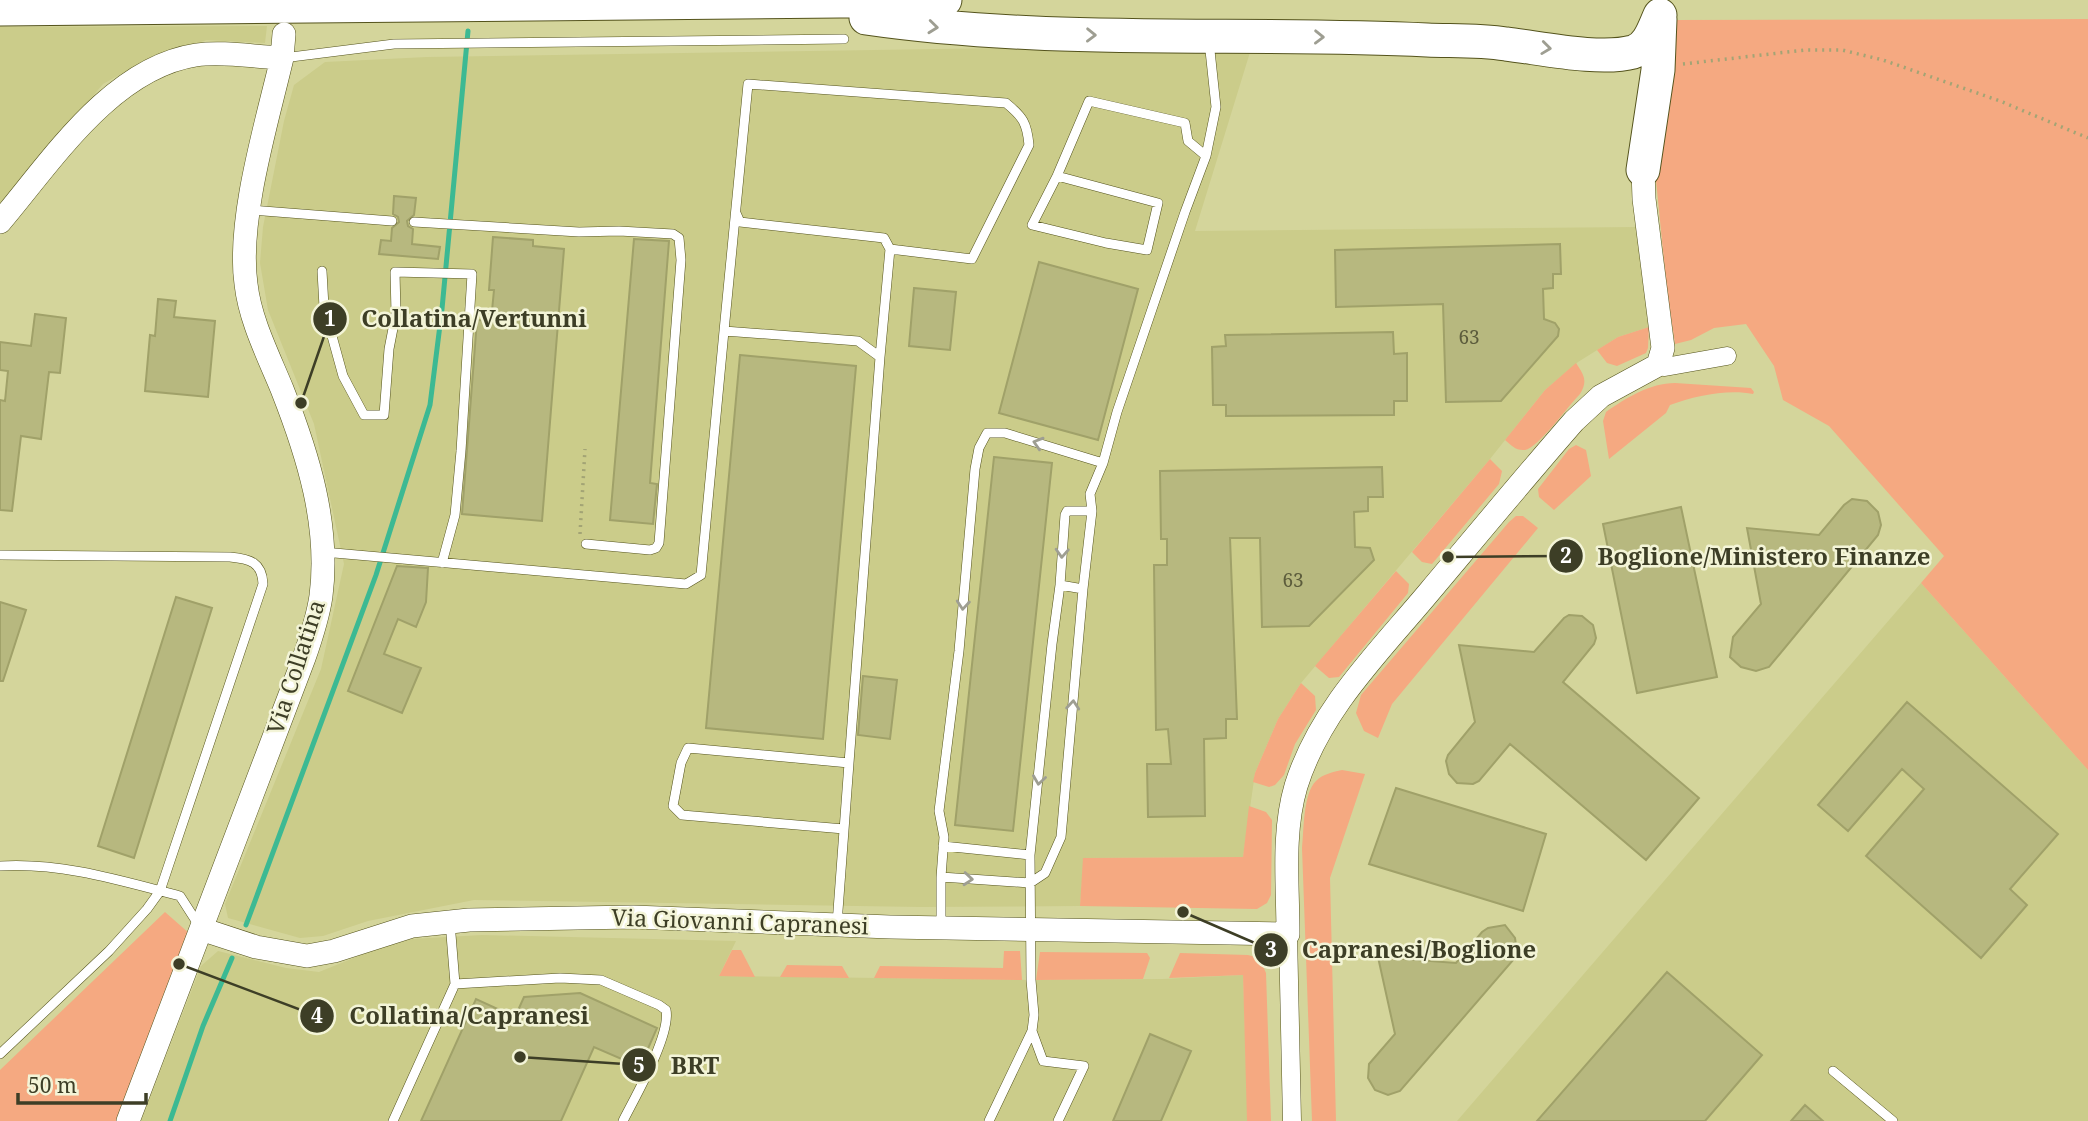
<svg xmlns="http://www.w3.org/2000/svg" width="2088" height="1121" font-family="'Noto Serif',serif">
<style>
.built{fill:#cbcc8a}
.green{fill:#f5a981}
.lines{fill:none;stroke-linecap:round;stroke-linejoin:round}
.stream{stroke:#3cb993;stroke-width:5}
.building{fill:#b7b87f;stroke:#a0a169;stroke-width:2}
.service-casing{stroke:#54531c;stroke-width:10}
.minor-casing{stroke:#54531c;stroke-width:19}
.tertiary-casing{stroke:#54531c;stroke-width:24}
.motorway-casing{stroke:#54531c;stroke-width:35}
.path{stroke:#a3a475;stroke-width:3.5;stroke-dasharray:2 5;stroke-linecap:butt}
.service{stroke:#fff;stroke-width:9}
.minor{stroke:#fff;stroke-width:18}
.tertiary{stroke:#fff;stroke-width:23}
.motorway{stroke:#fff;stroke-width:33}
.oneway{stroke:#9e9e92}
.labels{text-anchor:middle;stroke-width:5;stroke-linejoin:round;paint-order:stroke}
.number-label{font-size:19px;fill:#5c5c3c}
.street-label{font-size:23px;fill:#3d3e26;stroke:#f3f4d7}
.leader{fill:none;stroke:#3d3e26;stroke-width:2.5}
.callout-dot{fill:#3d3e26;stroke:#f3f4d7;stroke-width:2.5}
.mark-label{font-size:21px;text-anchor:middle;font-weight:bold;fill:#fff}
.callout-label{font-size:24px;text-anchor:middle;font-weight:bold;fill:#3d3e26;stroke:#f3f4d7;stroke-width:5;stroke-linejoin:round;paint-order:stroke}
</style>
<rect width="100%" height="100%" fill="#d4d59b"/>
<path class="built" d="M267,26L265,43L207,40L155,55L103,84L0,206V27Z
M1074,47L1251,49L1195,231L1637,227L1649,327L1618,337L1578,362L1545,390L1490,459L1301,683L1278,719L1255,773L1243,857L1084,858L1080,906L921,907L474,900L368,921L323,936L300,938L228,918L225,904L321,669L344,564L314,424L268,310L260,263L263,227L284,121L294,85L325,62L427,57Z
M1921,583L2088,770V1121H1457Z
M482,935L736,941L719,976L1036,980L1163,979L1243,975L1248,1121H141L201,966L218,951L286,968L319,972L376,949L411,939Z"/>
<path class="green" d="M2088,19V770L1921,583L1944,556L1829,426L1783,400L1774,366L1746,324L1714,328L1691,340L1675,344L1667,291L1655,170L1674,20Z
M1649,327L1648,348L1646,353L1617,366L1607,363L1597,350L1618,337Z
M1576,363C1584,375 1588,381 1580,394C1569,405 1538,448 1525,450C1516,451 1511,445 1505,440L1545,390Z
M1675,383L1751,388L1754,392L1753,394C1727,389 1695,396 1670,405L1666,413L1609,459L1603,421L1606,412C1626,398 1650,383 1675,383Z
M1576,445L1586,450L1591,476L1554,510L1539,497L1538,489L1569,449Z
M1490,459L1502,471L1499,484L1432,564L1422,562L1412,552Z
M1516,516H1523L1538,528L1392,704L1378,738L1364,731L1356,713L1361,695L1509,522Z
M1396,571L1409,584L1408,593L1339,677L1329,678L1315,666Z
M1301,683L1315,696L1316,710L1295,744L1284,775L1275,785L1269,787L1253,782L1255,773L1278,719Z
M1342,770L1365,774L1330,878L1336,1121H1312L1302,848C1304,831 1303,793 1316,781C1323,774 1333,772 1342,770Z
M1249,806L1266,812L1272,820L1271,895L1267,903L1257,909L1080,906L1083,858L1243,857Z
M165,912L190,934L116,1121H0V1070Z
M732,950H741L755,977L719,976Z
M1004,951H1020L1022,980L874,978L880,966L1003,968Z
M1040,952L1147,953L1150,958L1143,979L1036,980Z
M1180,953L1248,955C1259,957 1262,963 1266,973L1271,1121H1247L1243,975L1169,978Z
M787,965L842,966L849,978L780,977Z"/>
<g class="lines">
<path class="stream" d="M246,925L376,575L430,405L442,309L468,31
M170,1121L203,1026L232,958"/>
</g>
<path class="building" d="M394,196L416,198L414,215L407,221L408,226L413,229L412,244L440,247L438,259L379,254L381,240L391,241L392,228L399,222L398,217L393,214Z
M493,237L533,240V246L564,249L542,521L462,514L477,320L491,321L494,290H489Z
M634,239L669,241L650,483L657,484L653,524L610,520Z
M1560,244L1561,274H1553V288L1543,289L1544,319L1555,323L1559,329L1558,336L1501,401L1446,402L1443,304L1336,307L1335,250Z
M1039,262L1138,289L1098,440L999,413Z
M914,288L956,292L950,350L909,346Z
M158,299L176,301L174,317L215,321L208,397L145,391L150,335L155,336Z
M35,314L66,318L60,373L49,372L41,439L21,436L12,511L0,510V400L5,401L8,371L0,370V342L31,346Z
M1393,332L1394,354L1407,353V401H1394V415L1226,416V405H1213L1212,347L1226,346L1225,335Z
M740,355L856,366L823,739L706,728Z
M994,457L1052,463L1013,831L955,825Z
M1382,467L1383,497H1368V511L1354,512L1355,547L1370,548L1374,560L1309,626L1262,627L1260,538H1230L1237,719H1226V738L1204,739L1205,816L1148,817L1147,764H1171L1168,729L1156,730L1154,565H1167V539H1161L1160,471Z
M1852,499L1867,501L1878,512L1881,525L1878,535L1769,667L1756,671L1741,667L1730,657L1733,637L1761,604L1747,528L1819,535L1844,505Z
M1681,507L1717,677L1637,693L1603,524Z
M397,566L428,568L426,602L416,627L398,619L384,654L421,668L402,713L348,691Z
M176,597L212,608L134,858L98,846Z
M0,602L26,610L3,681H0Z
M1569,615L1582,616L1588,621L1593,625L1596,638L1594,644L1563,682L1699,798L1646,860L1510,744L1479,781L1473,784L1457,783L1449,774L1446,761L1448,755L1475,722L1459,645L1534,652L1564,618Z
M863,676L897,680L890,739L858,735Z
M1907,702L2058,834L2010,889L2027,905L1981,958L1866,856L1924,789L1902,769L1848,831L1818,805Z
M1396,788L1546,834L1523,911L1369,864Z
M1505,925L1515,938L1517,952L1514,959L1400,1091L1388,1095L1375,1090L1368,1078L1369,1064L1395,1034L1378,957L1456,963L1482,932L1488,928Z
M1667,972L1762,1055L1705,1121H1537Z
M580,993L657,1028L640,1067L594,1047L561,1121H421L476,999L515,1017L524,997Z
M1150,1034L1191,1051L1161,1121H1113Z
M1805,1105L1823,1121H1791Z"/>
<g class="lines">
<defs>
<path id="service" d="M283,58L394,44L844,39
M1057,176L1158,203L1147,250L1106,243L1032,225L1057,176L1089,101L1185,123L1188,141L1206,156
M250,210L392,221
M736,213L740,222L884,238L890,249
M414,222L579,232L619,231L673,234L679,238L681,260L659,543L656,548L650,550L586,544
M322,271L324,307L343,376L364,415H384L389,349L396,313L395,272L472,274L461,451L455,515L442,563
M1103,463L1005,433H987L979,448L975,469L959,651L939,811L944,837L941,877L1030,883L1045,873L1061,837L1083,589L1092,511L1090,494L1103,463L1117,412L1185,212L1206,156L1216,107L1209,41
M323,552L686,584L701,575L724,331
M0,555L230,557C250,559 262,562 263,584L160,891L147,909L109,951L0,1054
M1060,585L1083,589
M849,763L880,357L858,341L724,331L748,84L1006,103C1023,117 1027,123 1029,145L972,259L890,249L880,357
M943,846L1030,855
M0,866C61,862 122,881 180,896L198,924
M837,924C841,870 845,817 849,763L688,748L681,763L673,806L682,815L844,829
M941,928V877
M455,984L560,978L601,980L659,1005L666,1010C671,1035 635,1097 623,1121
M1032,1031L1043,1061L1084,1066L1058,1121
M1833,1071L1893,1121
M393,1121L455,984L450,922
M989,1121L1032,1031L1034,1015L1031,980L1030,855L1052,644L1060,585L1065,515L1067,511H1092"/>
<path id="minor" d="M1658,365L1665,367L1727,356
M1288,934L1292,1121"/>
<path id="tertiary" d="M0,222C51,162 111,68 196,55C224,51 254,57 282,58
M201,929L256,947L307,956L334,951L412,926L469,920L633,917L890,927L1288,934C1288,885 1282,833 1296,786C1320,709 1380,651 1430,591C1478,534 1525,477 1574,421L1601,396L1658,365L1663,348L1644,199L1643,170
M128,1121L304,658C311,638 318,617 321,596C330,525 308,455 282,389C268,355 250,320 246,284C237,220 267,122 282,58L284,34"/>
<path id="motorway" d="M0,9L945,0
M866,18C1052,45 1240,31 1427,40C1453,41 1480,40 1506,44C1541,48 1600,61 1633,52C1649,47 1654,28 1660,15
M1643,170L1658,70L1660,19"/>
</defs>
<use href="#service" class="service-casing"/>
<use href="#minor" class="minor-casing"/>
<use href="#tertiary" class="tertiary-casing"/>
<use href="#motorway" class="motorway-casing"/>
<path class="path" d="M1683,64L1805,50H1842L1883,60L2000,101L2088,138
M580,534L585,449"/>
<use href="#service" class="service"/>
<use href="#minor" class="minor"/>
<use href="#tertiary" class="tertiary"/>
<use href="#motorway" class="motorway"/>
</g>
<defs><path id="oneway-chevron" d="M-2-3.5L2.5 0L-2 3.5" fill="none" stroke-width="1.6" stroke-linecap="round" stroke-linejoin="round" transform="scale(1.75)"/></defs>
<g class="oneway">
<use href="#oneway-chevron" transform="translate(933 27) rotate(6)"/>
<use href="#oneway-chevron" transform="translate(1091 35) rotate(1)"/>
<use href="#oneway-chevron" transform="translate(1319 37) rotate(1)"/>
<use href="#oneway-chevron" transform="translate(1546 48) rotate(7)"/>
<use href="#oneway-chevron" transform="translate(1038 443) rotate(-163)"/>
<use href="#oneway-chevron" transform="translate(1062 553) rotate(93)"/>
<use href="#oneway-chevron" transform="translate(963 605) rotate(95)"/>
<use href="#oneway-chevron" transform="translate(1073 705) rotate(-85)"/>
<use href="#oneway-chevron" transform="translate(1039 780) rotate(98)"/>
<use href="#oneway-chevron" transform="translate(968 879) rotate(5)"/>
</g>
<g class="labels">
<g class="number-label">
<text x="1469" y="344">63</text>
<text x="1293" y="587">63</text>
</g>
<g class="street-label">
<text transform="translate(296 667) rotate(-72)" y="8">Via Collatina</text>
<text transform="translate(740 922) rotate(2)" y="8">Via Giovanni Capranesi</text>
</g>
</g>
<path class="leader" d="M301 403L330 319M1448 557L1566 556M1183 912L1271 950M179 964L317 1016M520 1057L639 1065"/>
<g class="callout-dot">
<circle cx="301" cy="403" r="7"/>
<circle cx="1448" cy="557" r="7"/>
<circle cx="1183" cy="912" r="7"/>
<circle cx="179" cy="964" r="7"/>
<circle cx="520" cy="1057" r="7"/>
<circle cx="330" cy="319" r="18"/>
<circle cx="1566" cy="556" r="18"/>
<circle cx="1271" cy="950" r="18"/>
<circle cx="317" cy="1016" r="18"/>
<circle cx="639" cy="1065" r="18"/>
</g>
<g class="mark-label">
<text x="330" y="326">1</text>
<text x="1566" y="563">2</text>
<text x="1271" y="957">3</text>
<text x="317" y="1023">4</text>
<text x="639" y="1073">5</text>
</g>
<g class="callout-label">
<text x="474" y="327">Collatina/Vertunni</text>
<text x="1764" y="565">Boglione/Ministero Finanze</text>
<text x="1419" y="958">Capranesi/Boglione</text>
<text x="469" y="1024">Collatina/Capranesi</text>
<text x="695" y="1074">BRT</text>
</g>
<path d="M18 1093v10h128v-10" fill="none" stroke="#3d3e26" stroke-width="3.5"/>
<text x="28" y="1093" font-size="21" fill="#3d3e26" stroke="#f3f4d7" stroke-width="5" paint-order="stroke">50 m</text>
</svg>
